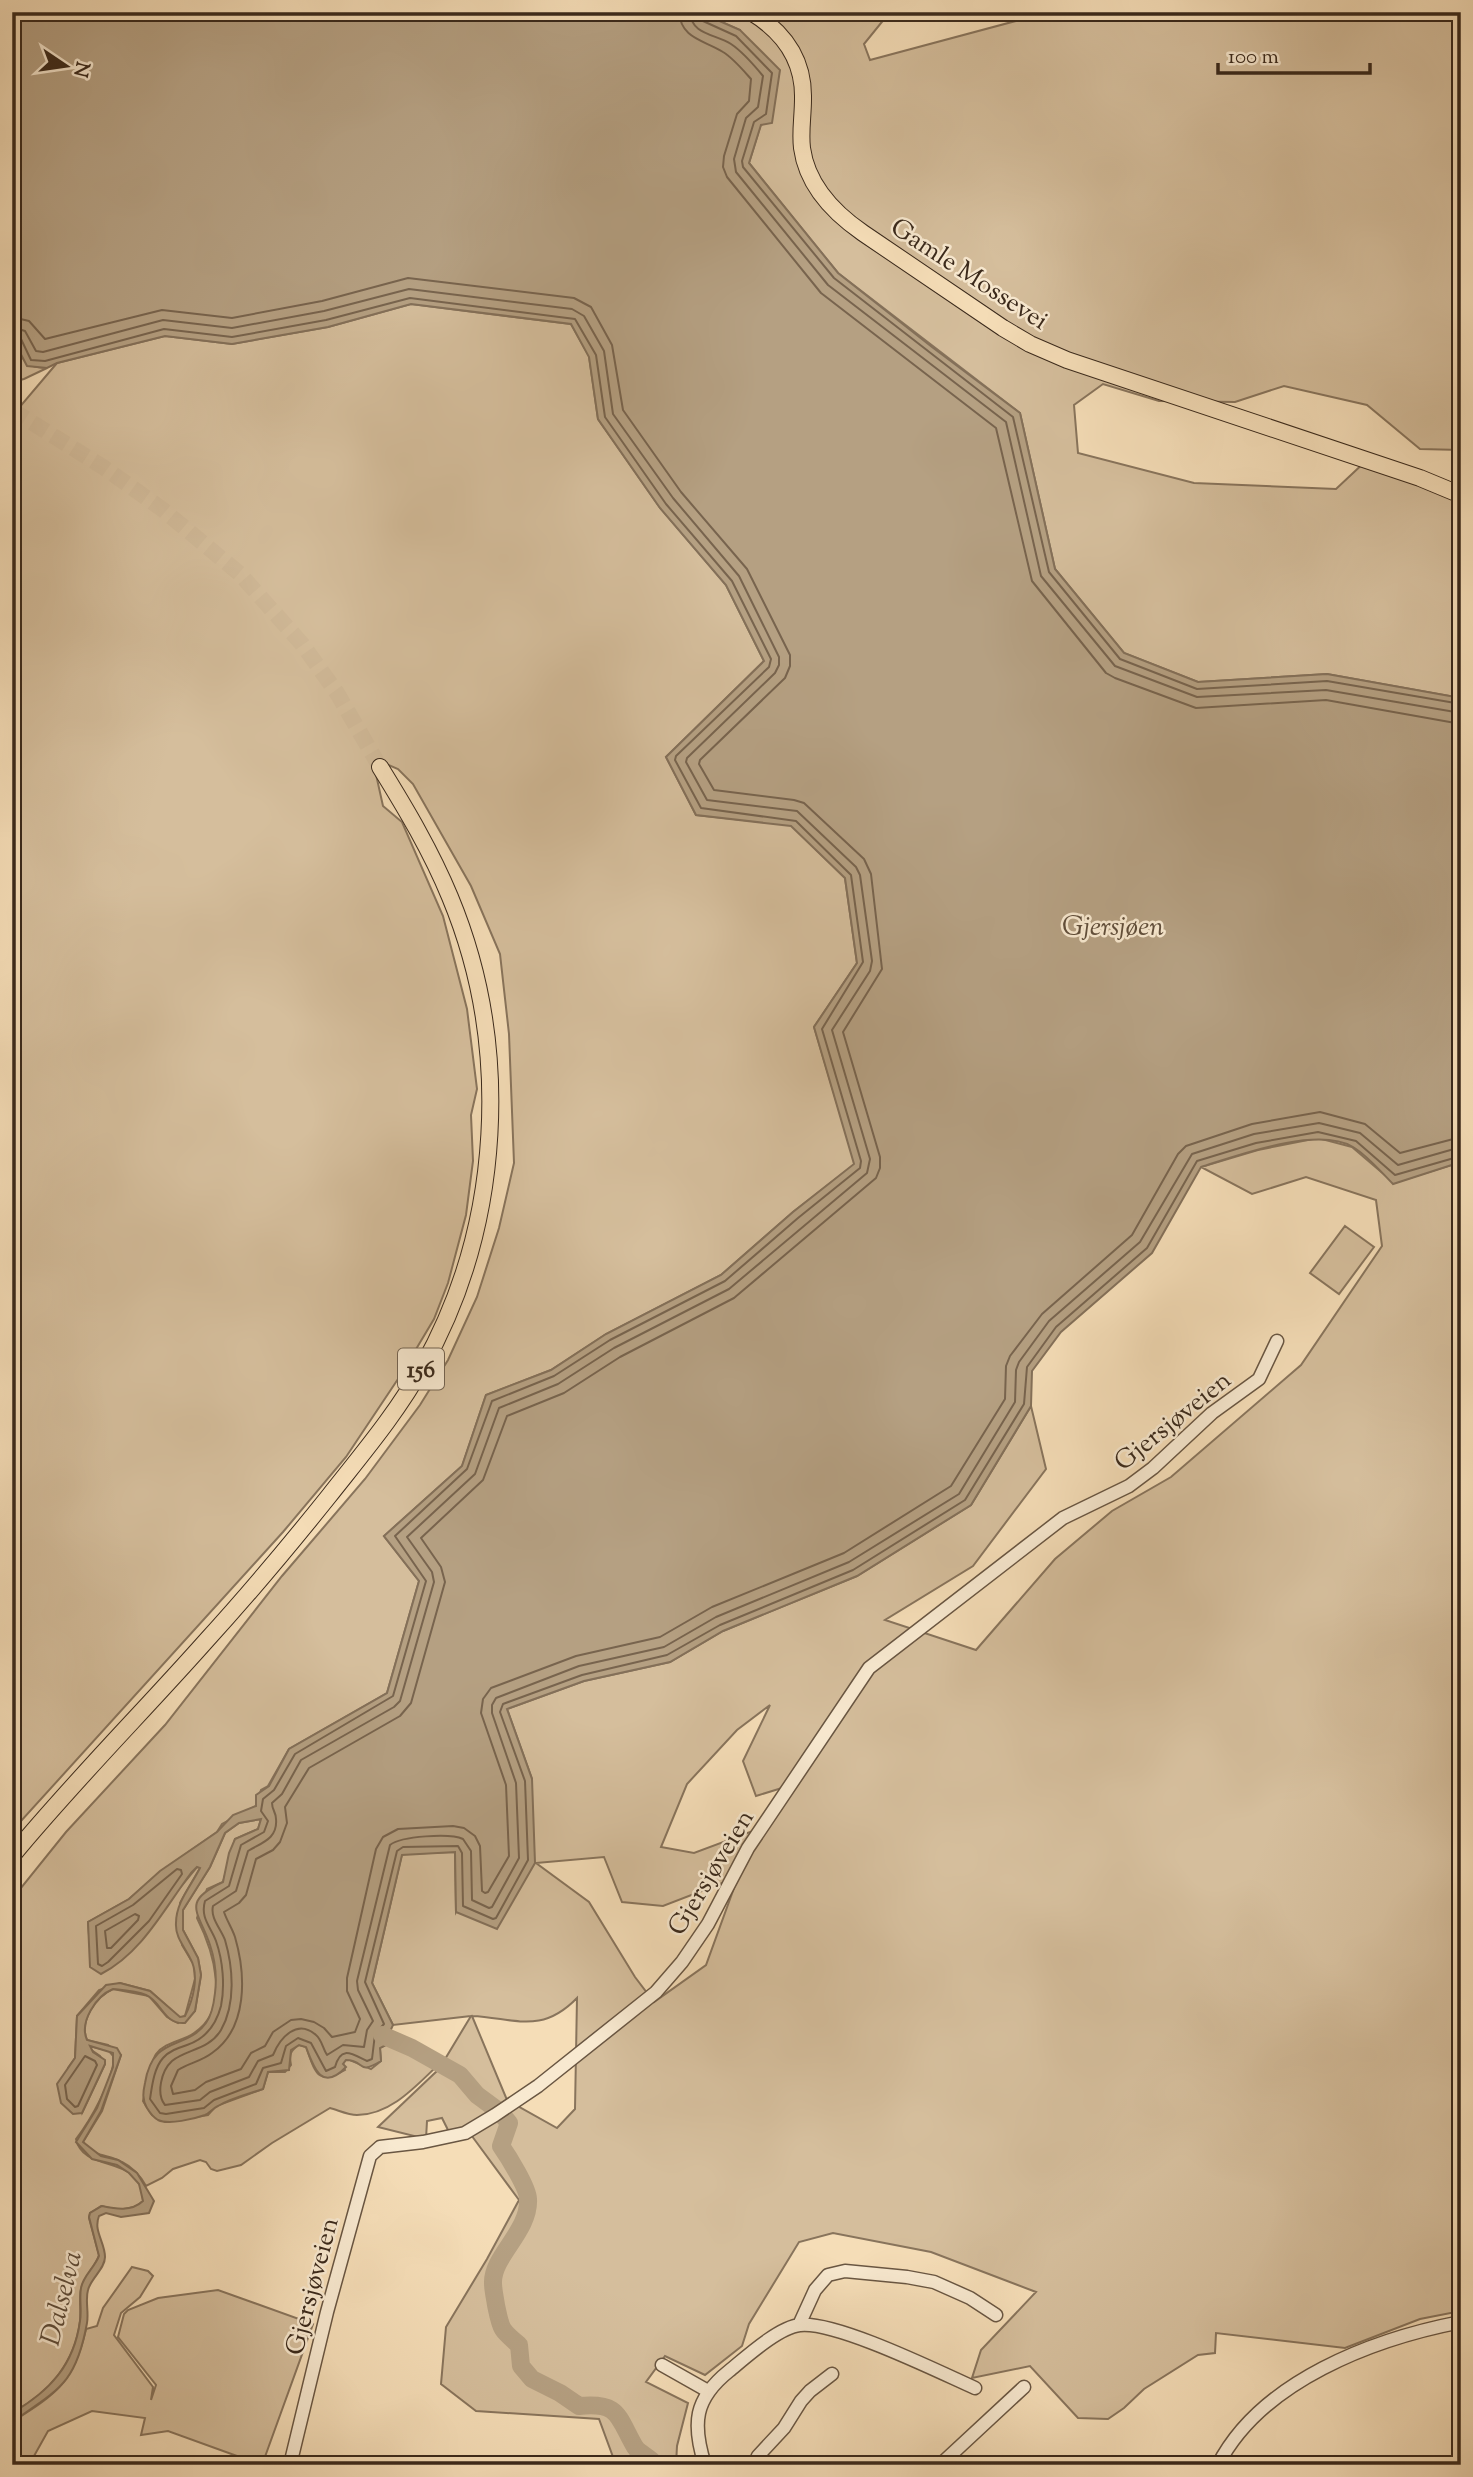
<svg xmlns="http://www.w3.org/2000/svg" width="1473" height="2477" font-family="'Sorts Mill Goudy',serif">
<style>
.green{fill:#d5be9c;stroke:#88745c;stroke-width:2;fill-rule:evenodd}
.water{fill:#b5a082;stroke:#847059;stroke-width:2}
.lines{fill:none;stroke-linecap:round;stroke-linejoin:round}
.shore{stroke:#78644e;stroke-width:2}
.river{stroke:#b5a082;stroke-width:18}
.major-tunnel{stroke:#d0b998;stroke-width:16;stroke-dasharray:16 8;stroke-linecap:butt}
.minor-casing{stroke:#695642;stroke-width:15}
.major-casing{stroke:#3a291b;stroke-width:18}
.minor{stroke:#f8e9d0;stroke-width:12}
.major{stroke:#f5ddb7;stroke-width:16}
.labels{text-anchor:middle;stroke-width:5;stroke-linejoin:round;paint-order:stroke}
.shield{fill:#f8e9d0;stroke:#736351;stroke-width:2}
.shield-label{font-size:24px;font-weight:bold;fill:#3a291b}
.street-label{font-size:26px;fill:#3a291b;stroke:#f8e9d0}
.water-label{font-size:28px;font-style:italic;fill:#5f4d3a;stroke:#f8e9d0}
</style>
<rect width="100%" height="100%" fill="#f5ddb7"/>
<filter id="stains"><feTurbulence type="fractalNoise" baseFrequency=".00286" numOctaves="4"/><feColorMatrix values="0 0 0 0 .2 0 0 0 0 .09 0 0 0 0 .02 0 0 0 .5 -.17"/></filter>
<radialGradient id="worn" r=".72"><stop offset=".6" stop-color="#630" stop-opacity="0"/><stop offset="1" stop-color="#630" stop-opacity=".3"/></radialGradient>
<path class="green" d="M699,12H890L864,44L870,60L1023,19L1024,12H1122L1248,19L1461,20V450L1420,449L1367,405L1284,386L1235,402L1159,401L1103,384L1074,405L1078,453L1194,483L1336,489L1367,460L1420,478L1461,503V698L1327,674L1198,682L1124,653L1055,569L1020,413L838,273L749,163L761,124L740,30Z
M411,304L571,324L589,356L598,419L660,508L726,585L764,661L666,757L696,815L791,825L845,878L857,963L814,1027L855,1164L793,1212L721,1275L606,1334L551,1370L486,1395L462,1466L384,1536L419,1581L387,1693L289,1749L268,1786L261,1790L256,1806L222,1824L217,1832L160,1872L129,1899L88,1922L90,1949L174,1895L197,1867L200,1868L180,1903L182,1945L194,1965L195,1979L185,2016L180,2018L150,1991L120,1983L99,1990L77,2016L75,2058L68,2068L82,2113L105,2064L100,2056L90,2049V2046L109,2051L114,2057C113,2080 91,2120 76,2139C84,2175 142,2152 143,2201C132,2212 115,2210 101,2206L90,2213L89,2218L99,2255C95,2267 84,2276 81,2289C79,2298 81,2310 80,2321C75,2363 48,2393 12,2413V2206L15,2202L12,2201V1899L66,1832L165,1725L282,1576L365,1479L420,1405L448,1360L477,1297L499,1228L514,1163L509,1034L500,954L471,886L413,784L398,769L384,763L375,770L383,806L402,822L443,916L467,1009L477,1089L471,1115L473,1161L466,1215L448,1283L434,1319L400,1376L346,1457L283,1532L12,1831V416L57,363L165,336L232,344L328,327Z
M12,337C23,358 21,367 47,368L24,379L12,382Z
M1318,1138L1352,1147L1394,1183L1461,1162V2311L1420,2319L1345,2348L1216,2333L1215,2353L1198,2355L1144,2389L1124,2408L1108,2419L1078,2418L1030,2366L972,2378L981,2350L1036,2292L931,2252L833,2233L799,2242L749,2324L742,2346L705,2375L665,2356L646,2382L688,2403L677,2446L676,2465H616L599,2419L476,2411L441,2384L446,2327L487,2259L519,2200L466,2128L449,2132L442,2118L427,2121L426,2139L378,2127L439,2069L471,2016L393,2025L372,1983L402,1854L455,1852L456,1912L532,1779L507,1709L584,1681L670,1662L723,1631L857,1576L971,1505L1031,1406L1046,1469L973,1566L885,1620L976,1650L1055,1559L1112,1511L1171,1477L1301,1365L1382,1246L1376,1200L1306,1177L1252,1194L1201,1167L1258,1150ZM770,1705L743,1761L756,1796L798,1783L753,1831L694,1853L661,1847L687,1784L737,1730ZM604,1857L622,1902L663,1906L738,1877L706,1965L654,2002L635,1977L589,1902L536,1863ZM577,1998L575,2109L557,2128L507,2100L472,2016C515,2018 541,2035 577,1998Z
M1345,1226L1374,1247L1339,1294L1310,1273Z
M261,1819L258,1829L235,1839L223,1882L207,1889L197,1918C213,1950 232,2009 194,2033C183,2041 165,2042 156,2054C150,2063 146,2090 143,2101L152,2115L165,2122L208,2115L216,2106L263,2089L268,2072H285L291,2065C289,2055 290,2051 299,2045L306,2047C315,2071 317,2087 345,2070L343,2064L345,2060H350L371,2069L381,2061L380,2048L389,2043L382,2039V2035L393,2038L437,2066C415,2087 390,2115 357,2115C348,2115 338,2110 330,2108L272,2143L241,2165L217,2171L211,2169L206,2162L200,2160L173,2169L162,2178L146,2186C141,2177 132,2167 122,2162C107,2153 97,2159 83,2142L102,2111L121,2055L108,2045L87,2040C79,2022 96,1996 113,1989L149,1996L167,2017L178,2023L195,2011L201,1975L198,1958L183,1930V1910L210,1867L225,1833L239,1823Z
M132,2267L148,2271L153,2276L140,2297L121,2313L114,2335L153,2387L151,2400L156,2385L118,2337L124,2314L128,2310L158,2298L218,2290L313,2324L262,2465L168,2431L141,2435L145,2418L92,2411L48,2431L29,2465H12V2422C56,2394 74,2383 86,2329L97,2326L103,2308Z"/>
<path class="water" d="M12,12H699L740,30L780,70L772,123L761,125L749,163L838,273L932,347L1020,413L1055,569L1124,653L1198,682L1327,674L1461,698V1162L1393,1184C1381,1172 1368,1156 1353,1147C1317,1126 1239,1155 1201,1167L1152,1253L1061,1332L1032,1371L1031,1406L971,1505L857,1576L723,1631L670,1662L584,1681L507,1709L532,1779L535,1863L497,1929L456,1912L455,1852L402,1855L372,1983L393,2025L388,2036L382,2035V2039L390,2043L380,2048L381,2061C356,2076 366,2060 346,2060L343,2064L346,2067C322,2092 314,2069 306,2047L299,2045L291,2050L289,2070L268,2072L263,2089C248,2094 231,2098 218,2106C213,2108 210,2113 205,2115C194,2119 169,2125 158,2120C153,2117 150,2113 147,2108C142,2100 143,2092 145,2083C153,2034 186,2051 206,2023C212,2015 214,2002 215,1993C217,1977 215,1960 210,1945C199,1912 180,1902 223,1882L229,1853L235,1839L258,1829L261,1819L239,1823L225,1833L210,1867L183,1910V1930L198,1958L201,1975L195,2011L185,2023C164,2025 162,2002 146,1995C137,1991 123,1990 113,1989C96,1996 79,2022 87,2040L117,2048L121,2055L101,2111L83,2142L101,2156L118,2160L137,2173L154,2201L149,2213L121,2217L106,2213L99,2216C93,2231 105,2242 105,2257C105,2269 91,2278 88,2290C85,2300 89,2312 87,2323C76,2384 59,2389 12,2422V2413C50,2391 74,2365 80,2321C82,2310 79,2298 81,2288C83,2276 95,2267 99,2256L89,2217L90,2213L102,2206C116,2209 131,2212 143,2201L139,2184L129,2173L117,2165L92,2159L76,2142L97,2108L113,2067V2053L90,2046L93,2052L105,2060V2064L82,2113L73,2114L61,2103L57,2084L75,2058L77,2016L106,1985L120,1983L150,1991L180,2017L185,2016C193,2000 200,1975 190,1958C184,1946 175,1937 176,1923C176,1902 191,1886 200,1868L197,1867L191,1873C164,1909 142,1953 101,1974L90,1967L88,1922L129,1899L160,1871L217,1832L233,1815L256,1806V1795L269,1786L289,1749L387,1693L419,1581L384,1536L462,1466L486,1395L551,1370L606,1334L721,1275L793,1212L854,1164L814,1027L857,963L845,878L791,826L696,815L666,757L764,661L726,585L660,508L598,419L589,357L571,324L411,304L328,327L232,344L165,336L57,363L47,368L27,366L12,337Z"/>
<g class="lines">
<path class="shore" d="M679,12C681,39 704,40 723,52C733,58 743,70 751,79L749,101L737,114L724,156L723,167L727,177L821,293L996,428L1032,581L1106,673L1115,678L1196,708L1326,700L1461,724
M690,12C691,35 716,34 731,44C743,52 754,65 763,76L758,107L746,118L734,159L736,172L828,285L1006,422L1041,576L1115,666L1197,697L1326,690L1461,713
M699,12L703,21L736,36L772,73L766,114L754,122L742,161L743,167L834,278L1013,417L1049,572L1120,659L1197,689L1327,681L1461,704
M12,317L29,321L45,339L162,310L232,318L322,301L408,278L574,298L591,307L612,345L623,410L681,492L747,569L790,655V666L785,678L700,760L699,764L714,790L794,800L804,803L864,859L871,874L882,969L843,1032L880,1157V1168L876,1178L734,1298L620,1357L564,1393L507,1416L483,1480L421,1538L441,1567L445,1582L411,1703L400,1716L309,1768L285,1807L287,1823L280,1842L273,1850L256,1859L246,1895L239,1903L224,1912C227,1921 232,1928 235,1937C246,1975 248,2028 212,2053C202,2061 189,2063 178,2070L171,2086L173,2094L195,2090L206,2082L241,2069L251,2053L265,2046L273,2032L291,2020L301,2019L314,2022L324,2028L332,2037L355,2032L360,2019L347,1991V1978L376,1849L383,1837L398,1829L453,1826L464,1828L475,1836L480,1846L482,1891L485,1893L488,1892L509,1856L506,1785L481,1713L483,1699L491,1688L576,1656L660,1637L712,1607L844,1553L951,1486L1005,1399L1006,1366L1010,1356L1042,1314L1132,1235L1178,1154L1186,1146L1252,1124L1320,1112L1365,1124L1400,1153L1461,1137
M12,327L25,331L36,351L43,352L163,320L232,328L324,311L409,289L572,309L584,316L604,351L613,414L673,498L739,576L779,657V665L775,673L687,758L686,762L707,800L797,811L856,867L860,875L872,961L870,971L832,1030L870,1159L867,1173L729,1289L614,1348L558,1384L499,1408L475,1474L407,1537L432,1572L434,1582L400,1701L394,1707L301,1760L282,1794L272,1803C272,1810 276,1812 276,1819C278,1839 261,1843 248,1851L236,1891L213,1906C210,1918 221,1929 225,1940C233,1967 236,2004 221,2030C209,2050 187,2049 172,2061C161,2071 156,2094 165,2105L200,2100L210,2092L249,2077L258,2061L273,2055C280,2038 297,2018 316,2035C322,2040 323,2049 327,2055L343,2045L364,2047L367,2030L373,2021L358,1990L357,1981L390,1845C401,1836 450,1833 463,1839L471,1851L472,1900L489,1908L492,1907L519,1858L516,1783L492,1713V1705L496,1698L579,1666L664,1647L716,1617L849,1562L959,1494L1015,1402L1016,1370L1019,1362L1049,1321L1140,1242L1192,1154L1254,1134L1319,1123L1360,1133L1398,1165L1461,1147
M12,336L21,339L31,360L45,361L164,329L232,337L326,320L410,298L575,319L596,355L605,417L666,504L732,581L771,659L769,667L676,756L675,760L701,808L796,821L851,875L863,962L822,1029L861,1161L860,1168L798,1218L725,1281L610,1340L554,1376L492,1401L467,1469L395,1536L426,1581L393,1696L295,1754L274,1790L263,1799L261,1811L268,1821L264,1832L241,1845L229,1886L205,1901C200,1918 211,1927 216,1941C223,1961 225,1986 221,2006C216,2025 205,2039 187,2045C178,2048 169,2051 163,2058C154,2068 152,2086 150,2099L160,2113L166,2114L204,2108L214,2100L256,2084L263,2068L281,2063L286,2046L298,2038L311,2043L326,2071L335,2067C341,2045 352,2054 367,2061L372,2059L375,2034L384,2024L365,1982L397,1851L403,1847L458,1846L462,1853L463,1906L493,1919L496,1918L528,1860L525,1781L500,1712L503,1704L582,1675L667,1655L720,1625L853,1570L965,1500L1024,1404L1027,1367L1056,1327L1147,1248L1197,1161L1256,1143L1318,1132L1356,1141L1395,1175L1461,1156
M177,1869L181,1870L182,1874L149,1921L108,1962L102,1966L98,1964L96,1926L133,1905Z
M135,1914L139,1916L138,1920L111,1948H107L105,1931Z
M85,2056L95,2061L97,2065L78,2106L75,2107L67,2099L65,2085Z"/>
<path class="river" d="M382,2035L412,2048L460,2075L477,2095L500,2112L509,2123L501,2146C508,2156 528,2188 528,2199C530,2231 492,2256 493,2283C493,2290 495,2298 496,2305C501,2329 500,2329 519,2345L521,2366L532,2379L560,2393L579,2406C620,2402 617,2416 635,2447C639,2453 647,2456 652,2461L651,2465"/>
<path class="major-tunnel" d="M12,410L103,467L162,509L240,574L302,644L337,693L380,767"/>
<defs>
<path id="minor" d="M799,2325L815,2290L828,2275L845,2271L907,2277L934,2282L970,2298L996,2315
M662,2365L708,2391
M290,2465L327,2312L370,2156L380,2147L423,2142L465,2133L495,2115L538,2086L656,1992L682,1962L708,1924L748,1848L869,1668L1063,1518L1129,1486L1153,1468L1212,1413L1259,1379L1277,1341
M705,2465C692,2424 694,2399 729,2371C746,2357 779,2327 800,2325C836,2321 939,2372 975,2388
M754,2465L758,2456L784,2428L801,2401L810,2391L832,2374
M940,2465L1024,2387
M1218,2465C1261,2381 1373,2339 1461,2322"/>
<path id="major" d="M751,12C784,32 804,60 803,99C803,116 800,132 802,148C807,185 834,213 863,233L1003,328L1030,344L1067,360L1420,478L1461,495
M12,1856C73,1782 141,1714 205,1642C248,1595 289,1546 329,1496C362,1454 397,1413 423,1366C502,1225 512,1046 450,897C431,851 406,809 380,767"/>
</defs>
<use href="#minor" class="minor-casing"/>
<use href="#major" class="major-casing"/>
<use href="#minor" class="minor"/>
<use href="#major" class="major"/>
</g>
<g class="labels">
<rect class="shield" x="398" y="1348.5" width="46" height="41" rx="5"/>
<g class="shield-label">
<text x="421" y="1377">156</text>
</g>
<g class="street-label">
<text transform="translate(970 273) rotate(33)" y="9">Gamle Mossevei</text>
<text transform="translate(1172 1420) rotate(-39)" y="9">Gjersjøveien</text>
<text transform="translate(710 1872) rotate(-59)" y="9">Gjersjøveien</text>
<text transform="translate(311 2286) rotate(-75)" y="9">Gjersjøveien</text>
</g>
<g class="water-label">
<text x="1113" y="935">Gjersjøen</text>
<text transform="translate(60 2298) rotate(-76)" y="10">Dalselva</text>
</g>
</g>
<rect width="1473" height="2477" fill="none" stroke="#f5ddb7" stroke-width="42"/>
<rect x="14" y="14" width="1445" height="2449" fill="none" stroke="#3a291b" stroke-width="3.5"/>
<rect x="21" y="21" width="1431" height="2435" fill="none" stroke="#3a291b" stroke-width="2"/>
<g transform="translate(66 66) rotate(103)" stroke="#f8e9d0" stroke-width="5" paint-order="stroke">
<path d="M0-5L12 26L0 18L-12 26Z" fill="#3a291b"/>
<text y="-10" font-size="19" font-weight="bold" text-anchor="middle" fill="#3a291b">N</text>
</g>
<path d="M1218 63v10h152v-10" fill="none" stroke="#3a291b" stroke-width="3.5"/>
<text x="1228" y="63" font-size="21" fill="#3a291b" stroke="#f8e9d0" stroke-width="5" paint-order="stroke">100 m</text>
<rect width="100%" height="100%" filter="url(#stains)"/>
<rect width="100%" height="100%" fill="url(#worn)"/>
</svg>
